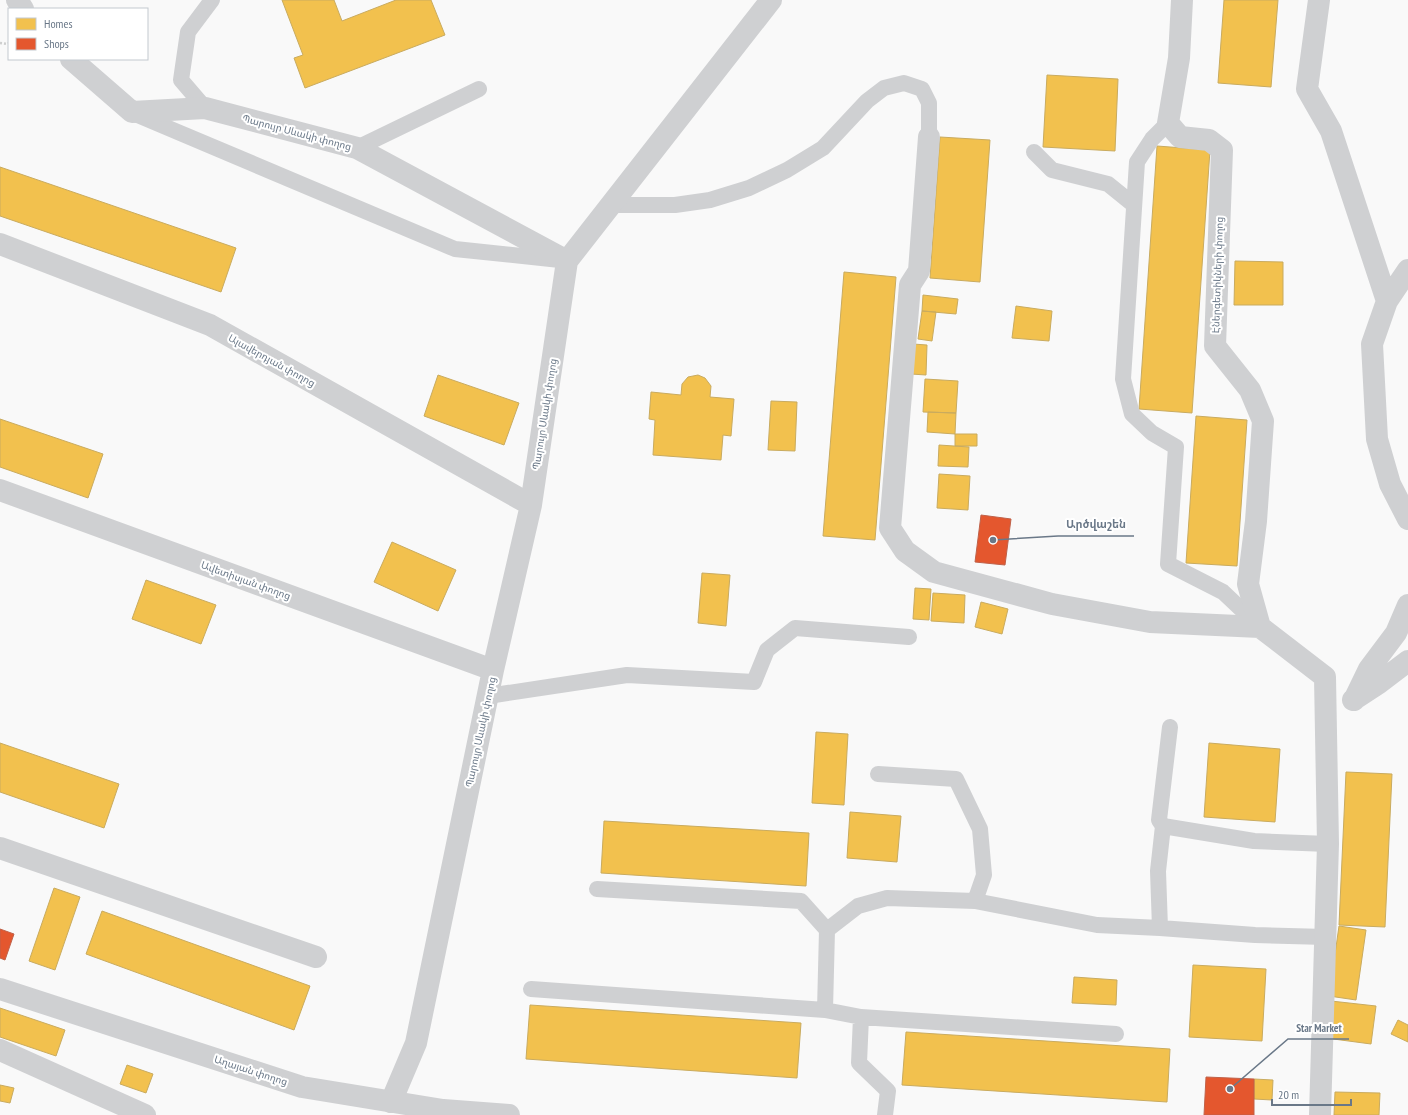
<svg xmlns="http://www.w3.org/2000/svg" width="1408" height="1115" font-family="'PT Sans Narrow','Noto Sans Armenian',sans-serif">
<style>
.homes{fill:#f2c14e;stroke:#c9ab5f}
.shops{fill:#e4572e;stroke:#bf6149}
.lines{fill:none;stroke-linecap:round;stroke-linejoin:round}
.path{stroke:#cdcece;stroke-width:2.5;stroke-dasharray:2 2;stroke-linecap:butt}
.service{stroke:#cfd0d2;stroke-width:16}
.minor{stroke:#cfd0d2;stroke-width:22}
.tertiary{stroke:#cfd0d2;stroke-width:22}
.labels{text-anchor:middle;stroke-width:4;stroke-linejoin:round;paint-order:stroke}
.street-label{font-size:10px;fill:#6a7888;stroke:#fff}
.leader{fill:none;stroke:#6a7888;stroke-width:1.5}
.callout-dot{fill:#6a7888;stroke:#fff;stroke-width:1.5}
.callout-label{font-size:11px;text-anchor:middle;font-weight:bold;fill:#6a7888;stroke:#fff;stroke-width:4;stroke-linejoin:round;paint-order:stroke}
</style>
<rect width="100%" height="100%" fill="#f9f9f9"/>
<path class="homes" d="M282,0H334L342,21L396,0H431L445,35L305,88L294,58L303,55Z
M1224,0H1278L1271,87L1218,83Z
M1047,75L1118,79L1115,151L1043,147Z
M940,137L990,140L980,282L930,278Z
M1157,146L1210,150L1192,413L1139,409Z
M0,167L236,248L221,292L0,216Z
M1235,261L1283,262V305H1234Z
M844,272L896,277L875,540L823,536Z
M923,295L958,299L956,314L922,311Z
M1016,306L1052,311L1049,341L1012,338Z
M922,311L936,312L932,341L918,339Z
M913,344L927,345L926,375L911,374Z
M438,375L519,403L504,445L424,416Z
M698,375L705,378L711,386L710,397L734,399L731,436L723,435L721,460L653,455L655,420L649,419L651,392L681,395L682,384L688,377Z
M925,379L958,381L956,413L923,412Z
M771,401L797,402L795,451L768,450Z
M928,412L956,413L955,434L927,432Z
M1196,416L1247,420L1237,566L1186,563Z
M0,419L103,454L88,498L0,467Z
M955,434H977V446H955Z
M939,445L969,447L968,467L938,466Z
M939,474L970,476L968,510L937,508Z
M392,542L456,570L438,611L374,582Z
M702,573L730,575L726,626L698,623Z
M146,580L216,605L201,644L132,619Z
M915,588L931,589L929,620L913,619Z
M933,593L965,595L964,623L931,621Z
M981,602L1008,609L1002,634L975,627Z
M816,732L848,734L844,805L812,803Z
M0,743L119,784L104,828L0,792Z
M1209,743L1280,749L1275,822L1204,817Z
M1346,772L1392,774L1385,927L1339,925Z
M850,812L901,816L897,862L847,858Z
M604,821L809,833L806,886L601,873Z
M54,888L80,897L55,970L29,961Z
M102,911L310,986L294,1030L86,954Z
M1339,926L1366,930L1356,1000L1329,996Z
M1193,965L1266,969L1262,1041L1189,1037Z
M1074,977L1117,980L1116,1005L1072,1003Z
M1331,1001L1376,1006L1371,1044L1326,1038Z
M530,1005L801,1023L797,1078L526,1059Z
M0,1008L65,1030L56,1056L0,1037Z
M1398,1020L1408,1025V1042L1391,1034Z
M906,1032L1170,1049L1167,1102L902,1085Z
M127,1065L153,1074L146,1093L120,1084Z
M1254,1079L1273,1080L1272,1100L1254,1099Z
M0,1085L14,1088L10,1103L0,1101Z
M1335,1092L1380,1093L1379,1115H1334Z"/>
<path class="shops" d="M981,515L1011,519L1005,565L975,562Z
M0,929L14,934L5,960L0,958Z
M1206,1077L1254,1079V1115H1204Z"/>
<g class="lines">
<path class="path" d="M0,43L7,44L9,43"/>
<path class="service" d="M205,108L181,80L188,32L212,0
M135,114L455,249L560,260
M1168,123L1152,139L1137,162L1123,379L1132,414L1152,433L1176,447L1168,564L1223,592L1260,627
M357,148L479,89
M1034,152L1052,170L1108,184L1134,205
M612,205H675L710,200L749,188L787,170L823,148L867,101L884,88L904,83L922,89L929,103V137
M488,696L627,675L754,682L767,650L795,628L909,637
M1170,727L1159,820L1163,826L1254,841L1328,844
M878,774L956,779L980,829L984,875L975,901
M1163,826L1158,871L1160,928L1255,935L1326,937
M597,889L801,901L827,930L825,1010
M827,930L858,906L887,898L975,901L1097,925L1160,928
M531,989L825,1010L861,1017L1116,1034
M861,1017L859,1063L888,1091L885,1115"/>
<path class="minor" d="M17,0L23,9
M1182,0L1179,58L1168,123L1180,137L1209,140L1222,150L1215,346L1250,390L1263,421L1256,521L1248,584L1260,627L1325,677L1328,844L1320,1115
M1319,0L1307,89L1331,131L1387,301
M71,59L132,112L205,108L357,148L567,261L531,505L493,670L416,1043L391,1102
M929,137L919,271L910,285L890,528L905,551L934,572L1052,604L1150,622L1260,627
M0,244L210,325L531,505
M567,261L771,0
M1408,270L1387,301L1372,344L1377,439L1390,484L1408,519
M0,490L493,670
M1353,700L1379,683L1408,661
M1354,700L1369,669L1396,633L1408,605
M0,848L316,957
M0,1050L145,1115"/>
<path class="tertiary" d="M0,989L302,1087L443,1110L509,1115"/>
</g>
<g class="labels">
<g class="street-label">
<text transform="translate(297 132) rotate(15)" y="4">Պարույր Սևակի փողոց</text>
<text transform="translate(1217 275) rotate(-88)" y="4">Էներգետիկների փողոց</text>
<text transform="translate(272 360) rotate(29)" y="4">Ալավերդյան փողոց</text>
<text transform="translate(544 414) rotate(-81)" y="4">Պարույր Սևակի փողոց</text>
<text transform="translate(246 580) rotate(20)" y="4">Ավետիսյան փողոց</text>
<text transform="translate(480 732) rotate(-78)" y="4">Պարույր Սևակի փողոց</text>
<text transform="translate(251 1070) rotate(18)" y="4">Աղայան փողոց</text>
</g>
</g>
<path class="leader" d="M993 540L1058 536H1134M1230 1089L1288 1039H1349"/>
<g class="callout-dot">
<circle cx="993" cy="540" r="4"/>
<circle cx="1230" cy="1089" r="4"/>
</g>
<g class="callout-label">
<text x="1096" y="528">Արծվաշեն</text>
<text x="1319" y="1032">Star Market</text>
</g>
<rect x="8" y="8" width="140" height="52" fill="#ffffff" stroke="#c3c9cf"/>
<rect x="16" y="18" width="20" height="12" fill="#f2c14e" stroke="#c3c9cf"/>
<text x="44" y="28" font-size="12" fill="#6a7888">Homes</text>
<rect x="16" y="38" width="20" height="12" fill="#e4572e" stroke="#c3c9cf"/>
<text x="44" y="48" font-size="12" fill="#6a7888">Shops</text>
<path d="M1272 1099v6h79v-6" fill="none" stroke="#6a7888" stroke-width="2"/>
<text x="1278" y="1099" font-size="12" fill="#6a7888" stroke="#ffffff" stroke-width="3" paint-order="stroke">20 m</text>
</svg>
